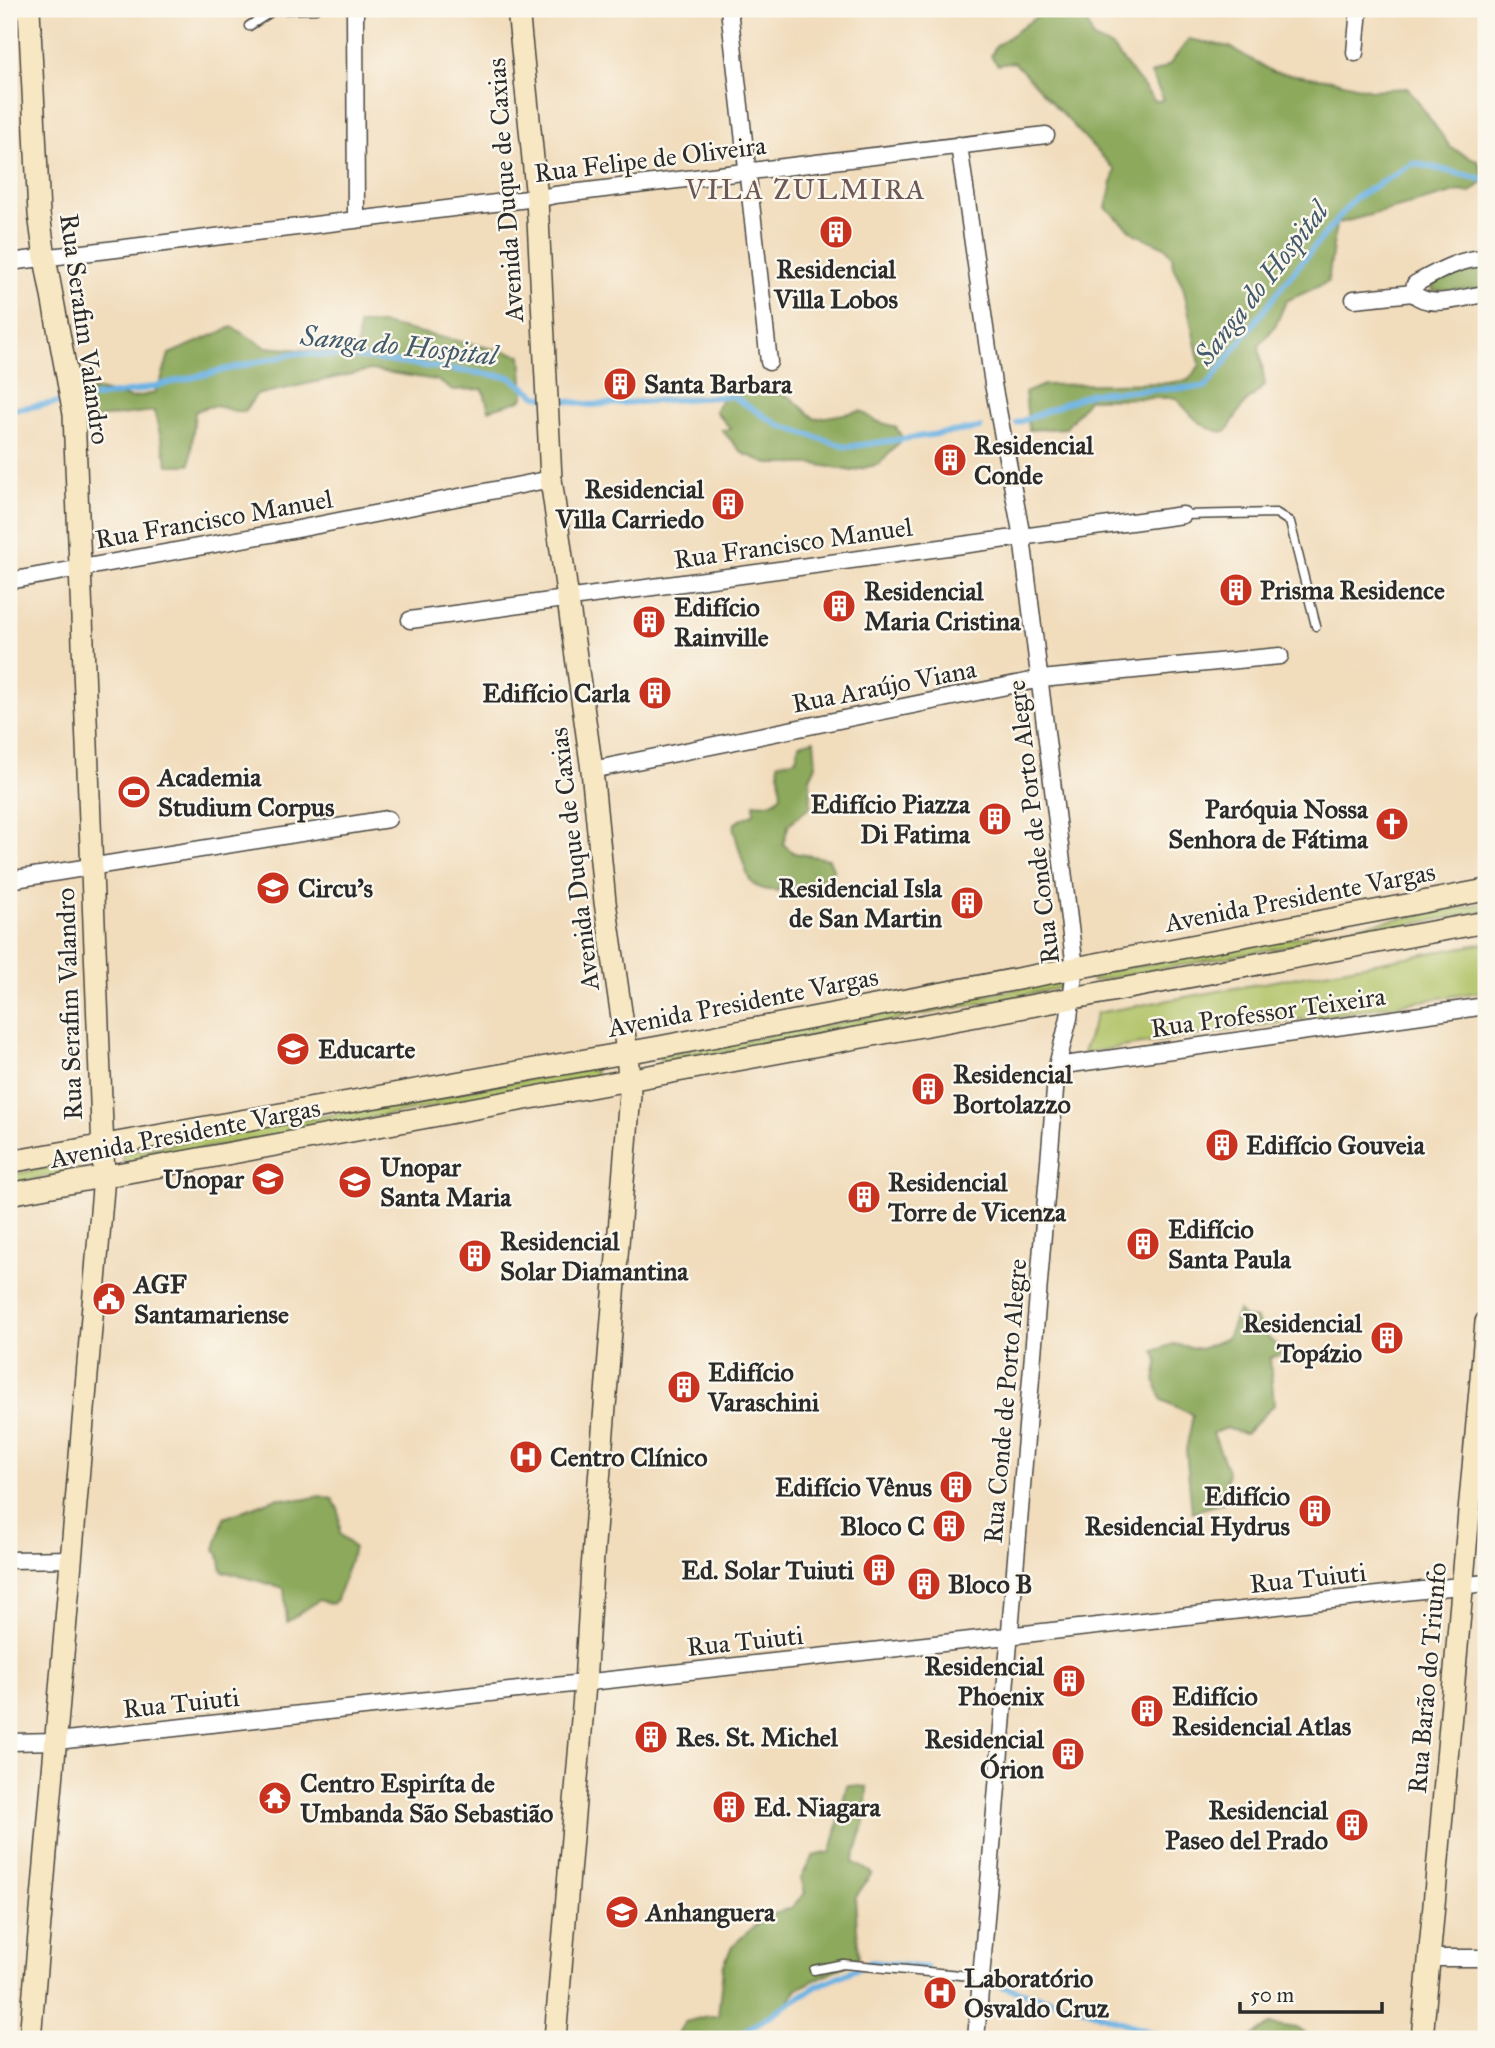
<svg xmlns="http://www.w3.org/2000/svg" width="1495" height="2048" font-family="'IM FELL Great Primer',serif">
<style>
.green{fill:#b1c367;stroke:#6e7749;stroke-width:2}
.forest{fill:#8ca95c;stroke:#5c6a44;stroke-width:2}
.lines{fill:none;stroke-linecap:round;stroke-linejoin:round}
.stream{stroke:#6cb2e3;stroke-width:6}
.lane-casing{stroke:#494641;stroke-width:11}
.street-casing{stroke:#494641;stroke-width:19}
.secondary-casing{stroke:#494641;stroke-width:24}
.lane{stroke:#fff;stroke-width:8}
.street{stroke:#fff;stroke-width:16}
.secondary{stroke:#f7e8c3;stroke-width:21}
.labels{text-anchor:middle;stroke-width:5;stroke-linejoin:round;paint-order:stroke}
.street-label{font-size:26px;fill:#2b2b2b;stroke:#fbf7ec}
.poi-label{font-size:26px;font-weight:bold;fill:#2b2b2b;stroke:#fbf7ec;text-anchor:start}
.neighbourhood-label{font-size:28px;letter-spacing:2px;fill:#6e5857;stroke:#fbf7ec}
.water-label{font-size:28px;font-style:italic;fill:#425a6b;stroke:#fbf7ec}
</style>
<rect width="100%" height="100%" fill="#fbf7ec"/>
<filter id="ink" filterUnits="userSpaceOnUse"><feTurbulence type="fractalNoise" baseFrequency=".0143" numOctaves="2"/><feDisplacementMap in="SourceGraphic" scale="14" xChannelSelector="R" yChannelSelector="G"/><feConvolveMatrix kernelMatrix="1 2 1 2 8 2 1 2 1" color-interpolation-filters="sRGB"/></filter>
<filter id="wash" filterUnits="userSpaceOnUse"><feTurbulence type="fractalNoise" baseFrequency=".00686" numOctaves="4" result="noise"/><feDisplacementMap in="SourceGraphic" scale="28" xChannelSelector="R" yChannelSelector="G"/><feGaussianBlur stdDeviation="1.57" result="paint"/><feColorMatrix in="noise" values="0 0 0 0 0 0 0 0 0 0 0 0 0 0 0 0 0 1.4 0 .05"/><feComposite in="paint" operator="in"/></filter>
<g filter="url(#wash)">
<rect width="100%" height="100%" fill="#f1dcbb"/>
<path class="green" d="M1486,903V911L1092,981V974Z
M1486,943V991L1083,1053L1097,1013Z
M1060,981V988L660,1065V1056Z
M594,1067L596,1077L124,1163L122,1153Z
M70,1163V1172L9,1184V1175Z"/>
<path class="forest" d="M1047,9H1083L1093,39L1112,47L1155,101L1164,100L1151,74L1169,65L1189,39L1230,47L1273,72L1332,80L1371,90L1408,88L1451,148L1478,161L1486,180L1470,193L1460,191L1336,224L1328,282L1286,301L1276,325L1259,346L1265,385L1244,404L1226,432C1202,431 1191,415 1176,398H1166L1089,399L1066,428L1029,430L1025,393L1044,385L1168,383L1188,380L1200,365L1183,286L1173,267L1172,256L1165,247L1135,234L1106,208L1115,170L1014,62L998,65L991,56L995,47Z
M1486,265V288L1432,291L1434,283Z
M359,324H382L521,355L524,395L521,400L489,410L483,389L453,390L436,380L371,370L256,395L245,411C227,415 222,398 195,412L190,465H168L154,411L89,419L76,394L98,390L132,398L154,393L161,381L169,354L232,327L266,347L349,354L357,348Z
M743,385L790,397L815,419L861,411L876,421L896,427L903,439L879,464L852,471L814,464H769L742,453L722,430L731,429L715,411C722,397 728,390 743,385Z
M814,740L816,765L810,778L811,806L789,824L783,844L794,853L829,859L834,871C818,884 770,900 752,883C745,875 738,843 734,831L735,823L754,813V803C766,805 773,804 781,795L778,763L796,759L799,744Z
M1238,1311L1245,1318L1256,1319L1266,1336L1285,1353L1270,1358L1274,1405L1245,1434L1226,1428L1213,1433L1228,1471L1223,1503L1192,1512L1186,1450L1193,1415L1162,1400L1155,1381L1158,1362L1154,1351L1173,1344L1201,1349L1227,1338Z
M320,1496L333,1499L339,1511L340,1534L354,1548L337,1600L332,1604L319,1600L287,1622L284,1588L222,1571L219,1555L215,1549L224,1518L277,1498L301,1500Z
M847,1785L867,1787L865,1821L853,1862L872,1873L855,1898L859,1958L797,1989L785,2005L732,2039H674L685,2022L707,2016H718L723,1967L732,1946L765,1917L791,1908L805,1893L801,1878L813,1856L831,1852Z
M1270,2024L1297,2028L1313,2039H1203L1204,2037H1251Z"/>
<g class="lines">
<path class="stream" d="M9,410L135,391L296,353L364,358L510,377L537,396L591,405L732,396L779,425L847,447L980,428
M1017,423L1091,393L1206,387L1286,281L1355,198L1414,163L1486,180
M981,1981L1079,2007L1170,2039
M732,2039L817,1986L872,1962L926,1968"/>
</g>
</g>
<g filter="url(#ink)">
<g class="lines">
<defs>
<path id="lane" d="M249,26L274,10L316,9
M1183,515L1276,513L1290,522L1316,626
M814,1970L843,1964L981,1977"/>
<path id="street" d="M355,9L356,220
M729,9L769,362
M1355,53L1359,9
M959,145L993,384L1022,537L1075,968L1069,1018L1057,1066L976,2039
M9,262L528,199H537L555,195L1046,135
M1413,293L1415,284C1437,272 1461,258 1486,258
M1354,299L1413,293C1431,311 1464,296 1486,294
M9,581L298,529L551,479
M410,620L1183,515
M592,770L1041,679L1280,656
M9,880L388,819
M1057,1066L1486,1006
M9,1560L72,1559
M9,1742L57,1741L1486,1583
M1430,1958H1486"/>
<path id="secondary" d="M29,9L39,214L45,258L74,414L104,1177L30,2039
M518,9L537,199L551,479L592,770L605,902L627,1052L630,1094L592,1569L585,1684L555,2039
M9,1162L659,1047L1486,890
M9,1194L1486,922
M1422,2039L1486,1322"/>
</defs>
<use href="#lane" class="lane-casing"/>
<use href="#street" class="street-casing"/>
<use href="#secondary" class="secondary-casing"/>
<use href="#lane" class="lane"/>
<use href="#street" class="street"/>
<use href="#secondary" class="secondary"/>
</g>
</g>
<defs>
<symbol id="building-disc" viewBox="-11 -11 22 22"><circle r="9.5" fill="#c8321e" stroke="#fbf7ec"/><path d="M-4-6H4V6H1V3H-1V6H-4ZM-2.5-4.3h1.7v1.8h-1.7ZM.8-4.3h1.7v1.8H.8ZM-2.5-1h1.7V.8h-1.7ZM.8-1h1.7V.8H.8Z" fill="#fff"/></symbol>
<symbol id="stadium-disc" viewBox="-11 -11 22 22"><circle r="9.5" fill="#c8321e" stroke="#fbf7ec"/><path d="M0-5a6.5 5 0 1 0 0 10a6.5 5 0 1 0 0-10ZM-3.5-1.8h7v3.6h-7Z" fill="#fff"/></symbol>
<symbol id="church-disc" viewBox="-11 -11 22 22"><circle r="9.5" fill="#c8321e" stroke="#fbf7ec"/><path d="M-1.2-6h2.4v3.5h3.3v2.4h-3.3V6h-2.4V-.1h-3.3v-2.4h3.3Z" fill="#fff"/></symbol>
<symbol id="school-disc" viewBox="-11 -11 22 22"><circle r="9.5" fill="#c8321e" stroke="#fbf7ec"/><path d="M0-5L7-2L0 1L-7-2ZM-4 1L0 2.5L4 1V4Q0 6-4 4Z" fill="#fff"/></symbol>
<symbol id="university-disc" viewBox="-11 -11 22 22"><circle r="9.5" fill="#c8321e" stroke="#fbf7ec"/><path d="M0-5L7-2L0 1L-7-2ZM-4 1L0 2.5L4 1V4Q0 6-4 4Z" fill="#fff"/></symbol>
<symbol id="civic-disc" viewBox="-11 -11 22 22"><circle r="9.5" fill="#c8321e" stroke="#fbf7ec"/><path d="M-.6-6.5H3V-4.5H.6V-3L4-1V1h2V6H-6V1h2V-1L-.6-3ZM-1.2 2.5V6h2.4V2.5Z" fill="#fff"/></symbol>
<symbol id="hospital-disc" viewBox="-11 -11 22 22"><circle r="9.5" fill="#c8321e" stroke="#fbf7ec"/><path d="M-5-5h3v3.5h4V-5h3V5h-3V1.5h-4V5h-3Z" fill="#fff"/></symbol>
<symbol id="temple-disc" viewBox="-11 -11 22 22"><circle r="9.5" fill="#c8321e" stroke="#fbf7ec"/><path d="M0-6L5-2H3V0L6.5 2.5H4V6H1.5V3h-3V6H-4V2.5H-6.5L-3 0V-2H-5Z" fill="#fff"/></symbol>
</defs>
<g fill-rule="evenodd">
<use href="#building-disc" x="817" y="213" width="38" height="38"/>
<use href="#building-disc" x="601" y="365" width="38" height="38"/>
<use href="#building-disc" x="931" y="441" width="38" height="38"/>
<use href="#building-disc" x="709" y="485" width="38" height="38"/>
<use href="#building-disc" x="1217" y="571" width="38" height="38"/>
<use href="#building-disc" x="820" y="587" width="38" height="38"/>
<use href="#building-disc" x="630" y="603" width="38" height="38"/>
<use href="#building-disc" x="636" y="674" width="38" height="38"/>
<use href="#stadium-disc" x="115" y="773" width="38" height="38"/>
<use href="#building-disc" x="976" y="800" width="38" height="38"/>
<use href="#church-disc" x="1373" y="805" width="38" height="38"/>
<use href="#school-disc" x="254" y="869" width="38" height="38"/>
<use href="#building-disc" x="948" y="884" width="38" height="38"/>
<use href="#school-disc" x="274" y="1030" width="38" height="38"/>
<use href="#building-disc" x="909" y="1070" width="38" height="38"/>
<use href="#building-disc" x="1203" y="1126" width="38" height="38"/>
<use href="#university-disc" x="249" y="1160" width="38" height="38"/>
<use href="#university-disc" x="336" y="1163" width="38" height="38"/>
<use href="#building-disc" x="845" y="1178" width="38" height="38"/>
<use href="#building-disc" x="1124" y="1225" width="38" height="38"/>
<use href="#building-disc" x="456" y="1237" width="38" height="38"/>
<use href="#civic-disc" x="90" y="1280" width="38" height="38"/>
<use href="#building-disc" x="1368" y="1319" width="38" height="38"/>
<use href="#building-disc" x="665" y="1368" width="38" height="38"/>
<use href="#hospital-disc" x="507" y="1438" width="38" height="38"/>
<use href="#building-disc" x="937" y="1468" width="38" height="38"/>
<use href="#building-disc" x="1296" y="1492" width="38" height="38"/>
<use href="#building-disc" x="930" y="1507" width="38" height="38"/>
<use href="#building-disc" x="860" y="1551" width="38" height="38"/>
<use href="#building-disc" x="905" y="1565" width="38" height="38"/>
<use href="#building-disc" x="1050" y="1662" width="38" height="38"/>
<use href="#building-disc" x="1128" y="1692" width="38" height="38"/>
<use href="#building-disc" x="632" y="1718" width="38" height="38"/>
<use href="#building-disc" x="1049" y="1735" width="38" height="38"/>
<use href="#temple-disc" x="256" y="1779" width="38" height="38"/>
<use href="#building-disc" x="710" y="1788" width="38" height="38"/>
<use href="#building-disc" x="1333" y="1806" width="38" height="38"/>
<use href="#university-disc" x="603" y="1893" width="38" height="38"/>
<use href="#hospital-disc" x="921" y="1974" width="38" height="38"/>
</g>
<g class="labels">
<g class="street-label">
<text transform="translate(650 159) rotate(-7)" y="9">Rua Felipe de Oliveira</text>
<text transform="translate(505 190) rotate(-94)" y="9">Avenida Duque de Caxias</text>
<text transform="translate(85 329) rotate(82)" y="9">Rua Serafim Valandro</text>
<text transform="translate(214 519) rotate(-10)" y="9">Rua Francisco Manuel</text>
<text transform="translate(793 543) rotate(-8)" y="9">Rua Francisco Manuel</text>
<text transform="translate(884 686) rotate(-11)" y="9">Rua Araújo Viana</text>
<text transform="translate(1033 822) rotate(-97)" y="9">Rua Conde de Porto Alegre</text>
<text transform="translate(574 859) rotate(-97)" y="9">Avenida Duque de Caxias</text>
<text transform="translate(1300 897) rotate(-11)" y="9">Avenida Presidente Vargas</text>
<text transform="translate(743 1002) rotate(-11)" y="9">Avenida Presidente Vargas</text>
<text transform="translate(69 1004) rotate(-92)" y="9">Rua Serafim Valandro</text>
<text transform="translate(1268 1012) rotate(-8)" y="9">Rua Professor Teixeira</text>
<text transform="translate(185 1133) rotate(-11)" y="9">Avenida Presidente Vargas</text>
<text transform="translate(1005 1401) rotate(-85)" y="9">Rua Conde de Porto Alegre</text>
<text transform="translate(1308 1578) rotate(-6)" y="9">Rua Tuiuti</text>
<text transform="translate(745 1641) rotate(-6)" y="9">Rua Tuiuti</text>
<text transform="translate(1427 1678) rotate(-85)" y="9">Rua Barão do Triunfo</text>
<text transform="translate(181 1703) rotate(-6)" y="9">Rua Tuiuti</text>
</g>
<g class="poi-label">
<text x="836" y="278" text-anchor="middle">Residencial<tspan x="836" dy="30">Villa Lobos</tspan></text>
<text x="644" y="393">Santa Barbara</text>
<text x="974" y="454">Residencial<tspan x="974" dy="30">Conde</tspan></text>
<text x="704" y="498" text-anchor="end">Residencial<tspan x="704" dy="30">Villa Carriedo</tspan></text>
<text x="1260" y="599">Prisma Residence</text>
<text x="864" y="600">Residencial<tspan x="864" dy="30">Maria Cristina</tspan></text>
<text x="674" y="616">Edifício<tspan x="674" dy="30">Rainville</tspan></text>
<text x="630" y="702" text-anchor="end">Edifício Carla</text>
<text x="158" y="786">Academia<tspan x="158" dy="30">Studium Corpus</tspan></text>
<text x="970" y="813" text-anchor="end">Edifício Piazza<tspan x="970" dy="30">Di Fatima</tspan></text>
<text x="1368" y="818" text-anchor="end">Paróquia Nossa<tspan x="1368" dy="30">Senhora de Fátima</tspan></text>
<text x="298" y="897">Circu's</text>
<text x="942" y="897" text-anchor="end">Residencial Isla<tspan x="942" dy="30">de San Martin</tspan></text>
<text x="318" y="1058">Educarte</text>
<text x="953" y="1083">Residencial<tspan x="953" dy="30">Bortolazzo</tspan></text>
<text x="1246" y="1154">Edifício Gouveia</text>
<text x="380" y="1176">Unopar<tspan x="380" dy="30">Santa Maria</tspan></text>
<text x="244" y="1188" text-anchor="end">Unopar</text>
<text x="888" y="1191">Residencial<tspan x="888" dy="30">Torre de Vicenza</tspan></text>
<text x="1168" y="1238">Edifício<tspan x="1168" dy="30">Santa Paula</tspan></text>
<text x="500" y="1250">Residencial<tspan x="500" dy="30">Solar Diamantina</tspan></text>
<text x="134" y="1293">AGF<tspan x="134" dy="30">Santamariense</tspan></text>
<text x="1362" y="1332" text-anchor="end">Residencial<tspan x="1362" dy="30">Topázio</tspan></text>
<text x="708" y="1381">Edifício<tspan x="708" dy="30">Varaschini</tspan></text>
<text x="550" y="1466">Centro Clínico</text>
<text x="932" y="1496" text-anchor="end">Edifício Vênus</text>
<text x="1290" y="1505" text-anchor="end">Edifício<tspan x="1290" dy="30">Residencial Hydrus</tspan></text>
<text x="925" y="1535" text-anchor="end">Bloco C</text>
<text x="854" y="1579" text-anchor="end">Ed. Solar Tuiuti</text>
<text x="948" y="1593">Bloco B</text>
<text x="1044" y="1675" text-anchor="end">Residencial<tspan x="1044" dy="30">Phoenix</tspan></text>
<text x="1172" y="1705">Edifício<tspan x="1172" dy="30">Residencial Atlas</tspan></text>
<text x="676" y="1746">Res. St. Michel</text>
<text x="1044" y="1748" text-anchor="end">Residencial<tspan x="1044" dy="30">Órion</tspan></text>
<text x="300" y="1792">Centro Espiríta de<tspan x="300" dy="30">Umbanda São Sebastião</tspan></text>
<text x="754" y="1816">Ed. Niagara</text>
<text x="1328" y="1819" text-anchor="end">Residencial<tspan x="1328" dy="30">Paseo del Prado</tspan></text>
<text x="646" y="1921">Anhanguera</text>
<text x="964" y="1987">Laboratório<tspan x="964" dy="30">Osvaldo Cruz</tspan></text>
</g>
<g class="neighbourhood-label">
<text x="806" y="199">VILA ZULMIRA</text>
</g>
<g class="water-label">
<text transform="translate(1261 283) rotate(-52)" y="10">Sanga do Hospital</text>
<text transform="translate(399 345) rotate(6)" y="10">Sanga do Hospital</text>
</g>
</g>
<rect width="1495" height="2048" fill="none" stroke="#fbf7ec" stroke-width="35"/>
<path d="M1240 2002v10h142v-10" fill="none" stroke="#2b2b2b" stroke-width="3.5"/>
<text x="1250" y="2002" font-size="21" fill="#2b2b2b" stroke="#fbf7ec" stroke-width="5" paint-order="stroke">50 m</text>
</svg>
